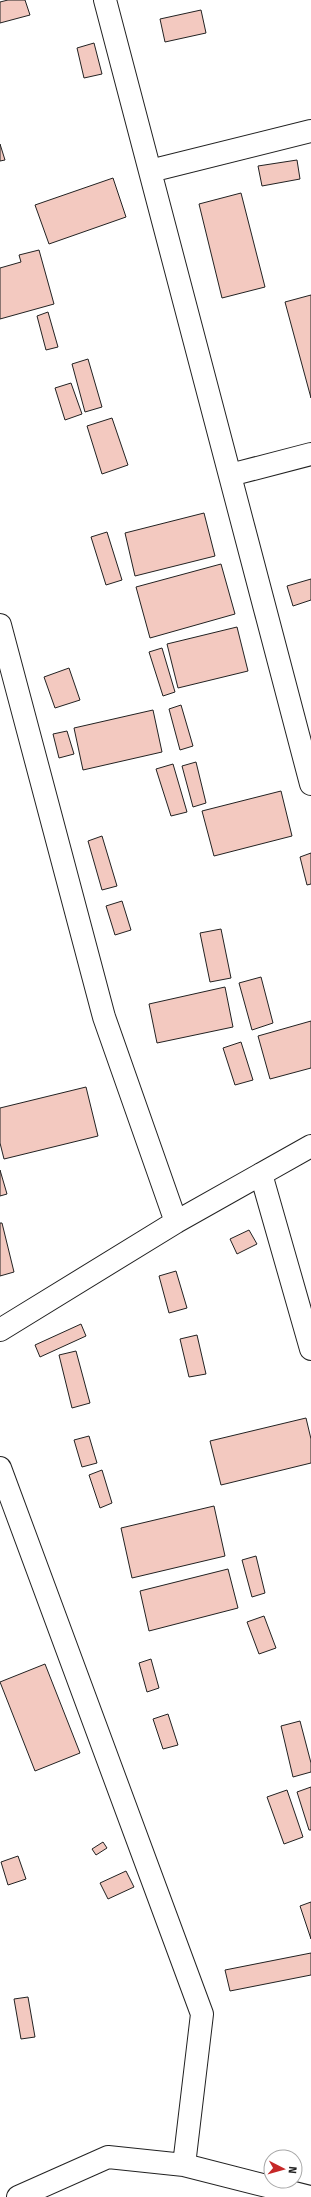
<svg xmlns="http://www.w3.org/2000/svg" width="311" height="2197" font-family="'Fira Sans',sans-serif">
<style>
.building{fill:#f3c9c0;stroke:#222}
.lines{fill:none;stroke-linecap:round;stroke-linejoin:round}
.street-casing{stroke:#222;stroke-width:24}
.street{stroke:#fff;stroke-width:22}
</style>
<rect width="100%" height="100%" fill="#fff"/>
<path class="building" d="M8,0H25L30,15L0,23V2Z
M201,10L206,33L165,42L160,19Z
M94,43L102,74L84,78L77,48Z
M0,144L5,160L0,161Z
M297,160L300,179L262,186L258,166Z
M113,178L126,217L49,244L35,205Z
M241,193L265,287L222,298L199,204Z
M39,250L54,304L0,319V268L21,262L19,255Z
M311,295V398L285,302Z
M48,312L58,347L46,350L37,316Z
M88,359L102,407L85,412L72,364Z
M71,383L82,414L65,420L55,388Z
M112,418L128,465L102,474L87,426Z
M204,513L215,556L135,576L125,533Z
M107,532L122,580L106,585L91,537Z
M221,564L235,614L150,638L136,587Z
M311,579V600L293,606L287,586Z
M237,627L248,671L178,688L167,644Z
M162,648L175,692L163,696L149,652Z
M69,668L80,700L55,708L44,677Z
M181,705L193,746L180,750L169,709Z
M153,710L162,752L83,770L74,728Z
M67,731L74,754L59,758L53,734Z
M196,762L206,803L193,807L182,766Z
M173,764L187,812L171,816L156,769Z
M281,791L292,836L214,856L202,811Z
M102,836L117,886L102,890L88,841Z
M311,853V884L307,885L300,857Z
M122,901L131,930L115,935L106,906Z
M221,929L231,978L210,982L200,933Z
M261,977L273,1023L252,1030L239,983Z
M225,987L233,1027L157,1043L149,1004Z
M311,1021V1068L270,1079L258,1036Z
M241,1042L253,1080L235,1085L223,1048Z
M86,1087L98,1136L4,1159L0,1143V1108Z
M0,1170L7,1194L0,1196Z
M0,1223H2L14,1272L0,1276Z
M249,1230L257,1244L237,1254L230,1239Z
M176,1271L187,1308L169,1313L159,1276Z
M81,1324L86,1336L40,1357L35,1345Z
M197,1335L206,1374L189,1377L180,1339Z
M76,1351L90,1403L72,1408L59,1355Z
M306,1418L311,1439V1463L221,1485L210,1441Z
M89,1436L97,1463L82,1467L74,1440Z
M102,1470L112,1503L100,1508L89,1475Z
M214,1506L225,1556L132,1578L121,1528Z
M256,1556L265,1593L252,1597L242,1560Z
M228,1569L238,1608L149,1631L140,1591Z
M264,1616L276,1648L259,1654L247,1622Z
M151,1659L159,1688L147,1692L139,1663Z
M45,1664L80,1753L35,1771L0,1682Z
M168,1714L178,1745L163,1749L153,1719Z
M300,1721L311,1763V1772L293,1777L281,1726Z
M311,1787V1830H309L297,1792Z
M287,1790L303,1837L284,1844L267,1797Z
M103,1842L107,1848L96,1855L92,1849Z
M18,1856L26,1879L8,1885L1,1862Z
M126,1871L134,1887L108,1899L100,1883Z
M311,1902V1939L300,1906Z
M311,1953V1975L230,1991L225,1970Z
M28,1997L35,2037L21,2039L14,1999Z"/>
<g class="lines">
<defs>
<path id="street" d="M105,0L311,784
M150,171L311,131
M230,475L311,454
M0,625L104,1017L176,1222
M261,1174L311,1349
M0,1330L176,1222L311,1146
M0,1468L202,2014L184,2165
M18,2197L108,2157L184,2165L310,2197"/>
</defs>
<use href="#street" class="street-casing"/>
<use href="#street" class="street"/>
</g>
<g transform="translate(283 2169) rotate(96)"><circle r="19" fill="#ffffff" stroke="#a7a7a7"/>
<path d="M0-3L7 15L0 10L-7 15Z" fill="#c62828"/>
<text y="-6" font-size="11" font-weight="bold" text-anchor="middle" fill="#222222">N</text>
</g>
</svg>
